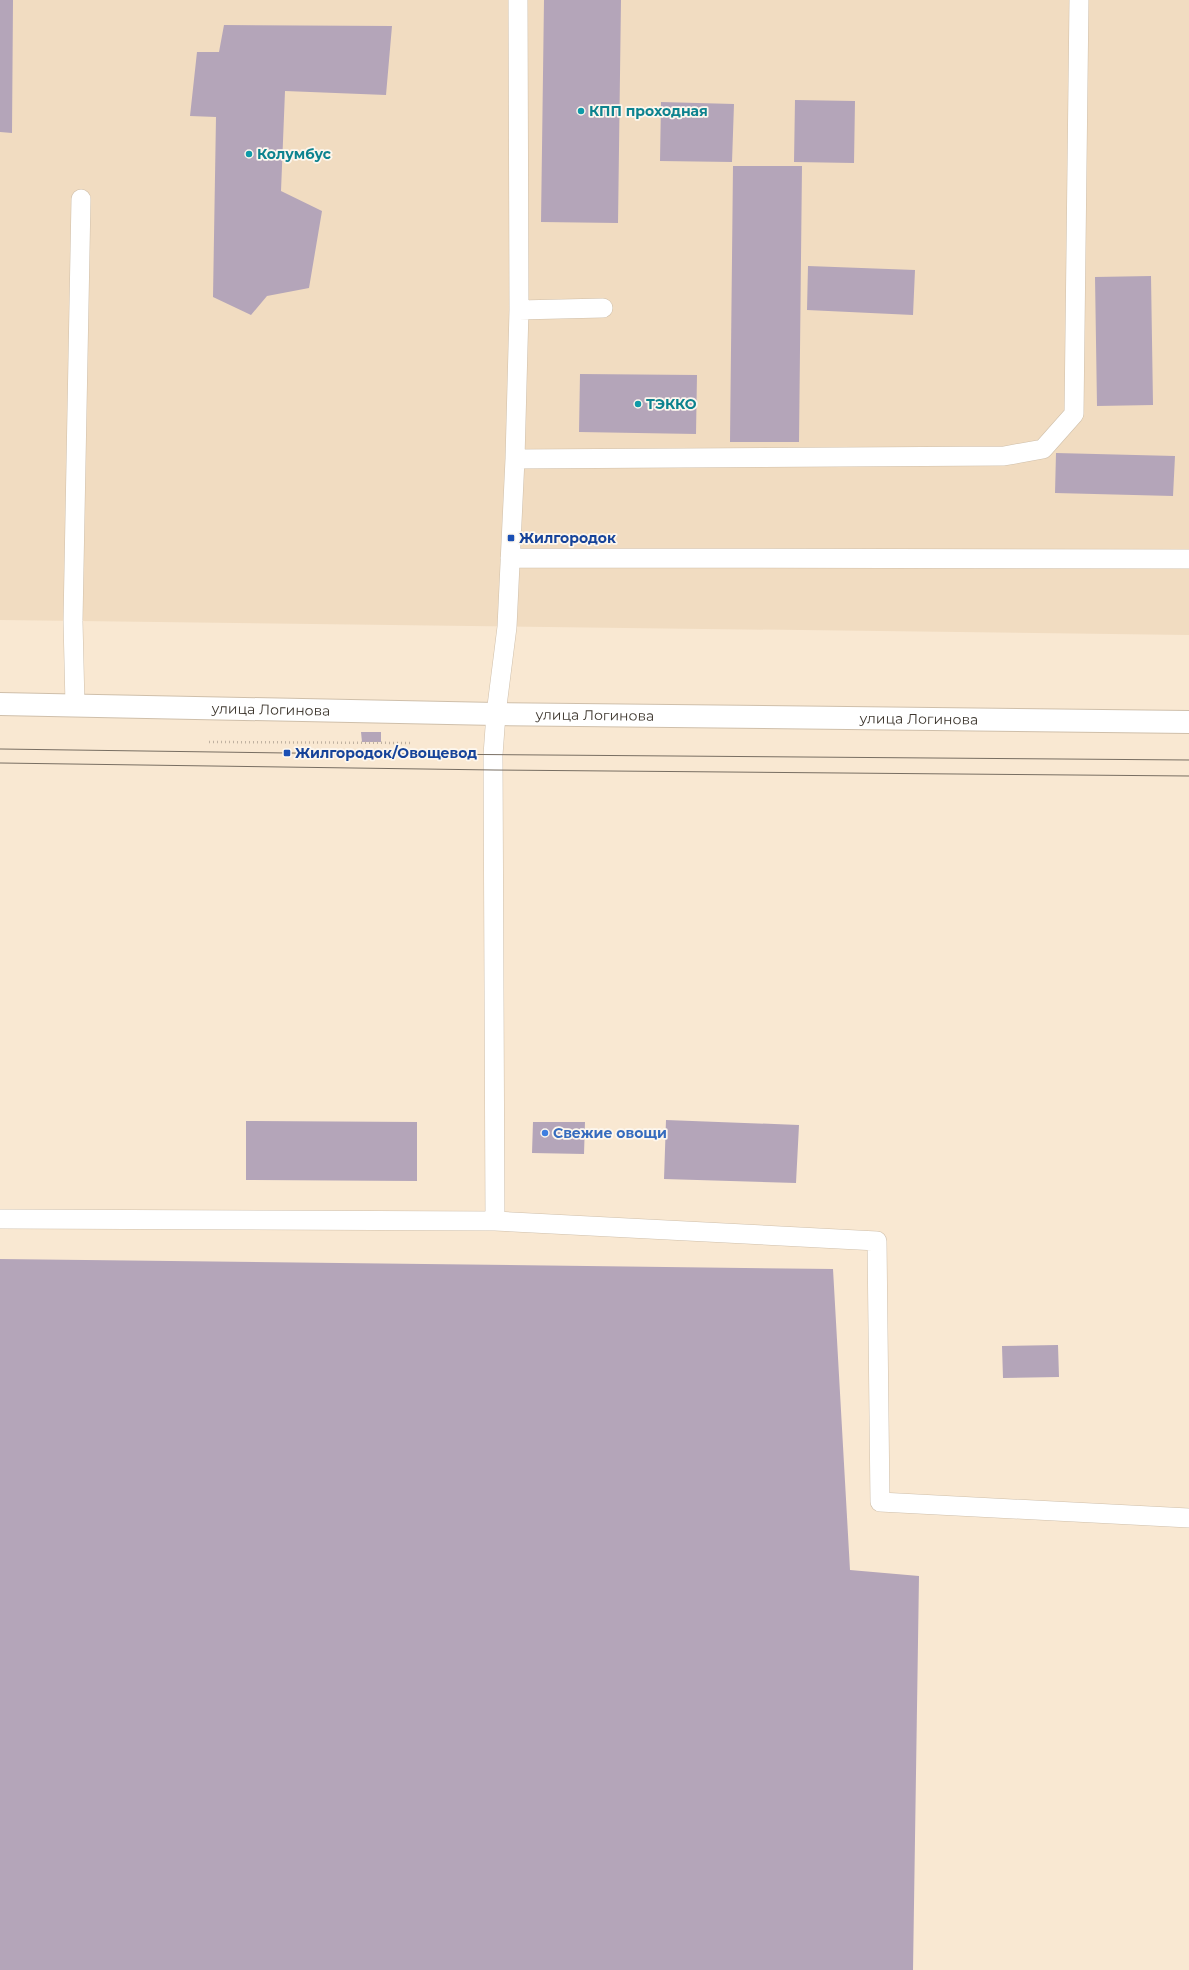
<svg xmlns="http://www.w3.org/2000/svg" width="1189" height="1970" font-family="Montserrat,sans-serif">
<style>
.built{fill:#f1dcc1}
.building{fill:#b4a5b9}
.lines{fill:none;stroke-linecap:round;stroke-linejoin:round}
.lane-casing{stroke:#cfbfaa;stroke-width:20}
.secondary-casing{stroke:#cfbfaa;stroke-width:24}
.path{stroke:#c0b2a1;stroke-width:2.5;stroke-dasharray:1 3;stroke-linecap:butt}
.lane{stroke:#fff;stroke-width:19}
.secondary{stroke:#fff;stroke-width:22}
.tram{stroke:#786e62;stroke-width:1}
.culture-dot{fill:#0f9aa8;stroke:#fdf7ee;stroke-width:1.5}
.transit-dot{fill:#1a4fb4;stroke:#fdf7ee;stroke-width:1.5}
.shop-dot{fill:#3f7fe0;stroke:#fdf7ee;stroke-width:1.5}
.labels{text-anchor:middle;stroke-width:3.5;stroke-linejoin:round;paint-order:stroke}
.culture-label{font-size:14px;font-weight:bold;fill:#0d838f;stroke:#fdf7ee;text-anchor:start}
.transit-label{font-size:14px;font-weight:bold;fill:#164399;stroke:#fdf7ee;text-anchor:start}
.street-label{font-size:14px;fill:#3d362e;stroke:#fdf7ee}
.shop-label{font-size:14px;font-weight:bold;fill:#366cbe;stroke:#fdf7ee;text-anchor:start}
</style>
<rect width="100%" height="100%" fill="#f9e8d2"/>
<path class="built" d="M0,0H1189V635L0,620Z"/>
<path class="building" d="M0,0H13L12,133L0,132Z
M544,0H621L618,223L541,222Z
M224,25L392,26L386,95L285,91L281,191L322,211L309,288L267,296L251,315L213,297L216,117L190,116L197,52H219Z
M795,100L855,101L854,163L794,162Z
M661,102L734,104L732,162L660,161Z
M733,166H802L799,442H730Z
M808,266L915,270L913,315L807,310Z
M1151,276L1153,405L1097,406L1095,277Z
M580,374L697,375L696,434L579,432Z
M1056,453L1175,456L1173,496L1055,493Z
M361,732H381V742H362Z
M666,1120L799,1125L796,1183L664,1179Z
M246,1121L417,1122V1181L246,1180Z
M533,1122H585L584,1154L532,1153Z
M0,1259L833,1269L850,1570L919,1576L913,1970H0Z
M1058,1345L1059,1377L1003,1378L1002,1346Z"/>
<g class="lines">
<defs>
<path id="lane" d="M519,310L603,308
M515,459L1004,456L1043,449L1074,414L1079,0
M510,558L1189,559
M75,705L73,621L81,199
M0,1219L495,1221L877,1241L880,1502L1189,1518
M495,1221L493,755L496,714L507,627L515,459L519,310L518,0"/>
<g id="secondary">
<path id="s1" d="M0,704L496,714L1189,722"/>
</g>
</defs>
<use href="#lane" class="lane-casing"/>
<use href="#secondary" class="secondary-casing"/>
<path class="path" d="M209,742L413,743"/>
<use href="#lane" class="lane"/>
<use href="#secondary" class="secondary"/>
<path class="tram" d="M0,749L287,753L1189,760
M0,763L494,770L1189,776"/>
</g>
<g class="culture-dot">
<circle cx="581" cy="111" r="4"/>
<circle cx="249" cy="154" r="4"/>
<circle cx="638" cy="404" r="4"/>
</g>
<g class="transit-dot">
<rect x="507" y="534" width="8" height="8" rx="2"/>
<rect x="283" y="749" width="8" height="8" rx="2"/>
</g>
<circle class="shop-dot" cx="545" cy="1133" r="4"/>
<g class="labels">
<g class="culture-label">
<text x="589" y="116">КПП проходная</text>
<text x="257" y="159">Колумбус</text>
<text x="646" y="409">ТЭККО</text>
</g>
<g class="transit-label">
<text x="519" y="543">Жилгородок</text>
<text x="295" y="758">Жилгородок/Овощевод</text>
</g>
<g class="street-label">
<text dy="5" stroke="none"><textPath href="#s1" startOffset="271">улица Логинова</textPath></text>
<text dy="5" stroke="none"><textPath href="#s1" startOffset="595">улица Логинова</textPath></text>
<text dy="5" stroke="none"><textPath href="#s1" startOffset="919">улица Логинова</textPath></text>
</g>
<g class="shop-label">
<text x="553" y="1138">Свежие овощи</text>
</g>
</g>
</svg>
